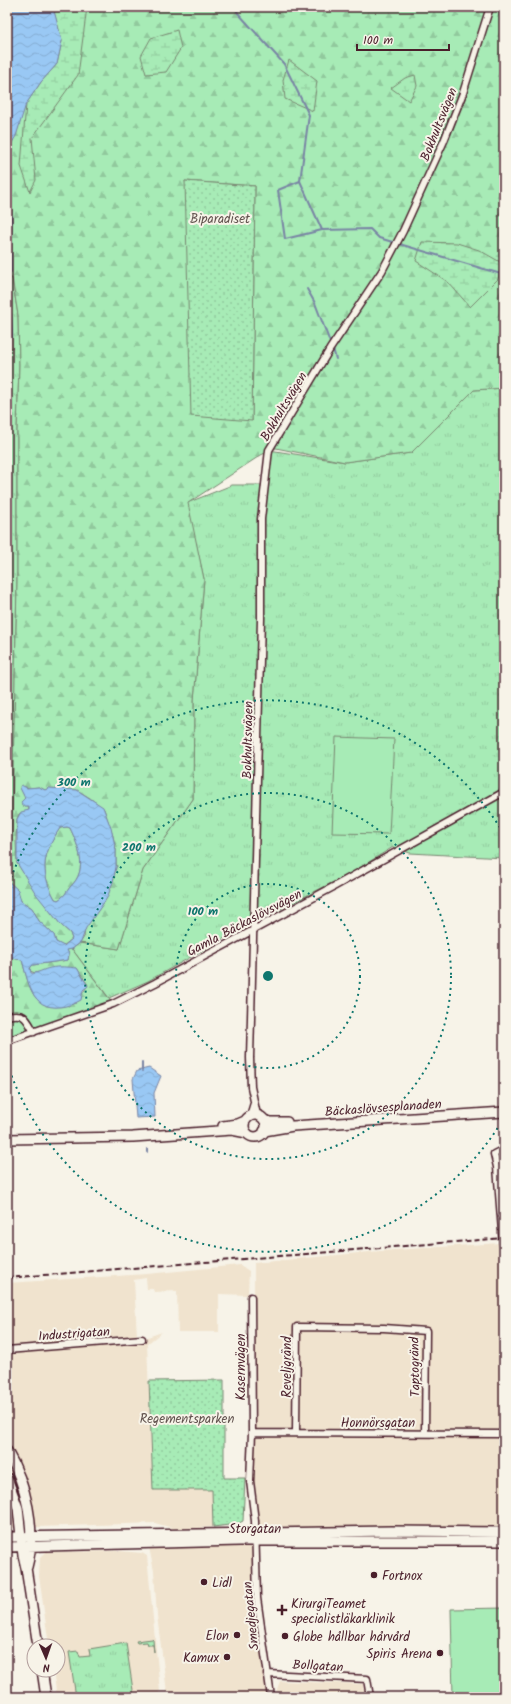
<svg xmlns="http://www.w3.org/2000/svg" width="511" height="1704" font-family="Kalam,sans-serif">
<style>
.built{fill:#f0e3ce}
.grass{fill:url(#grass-tufts);stroke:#788570}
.forest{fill:url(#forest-firs);stroke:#788570;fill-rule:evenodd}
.wetland{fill:url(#wetland-marsh);stroke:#788570}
.park{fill:url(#park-dots);stroke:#788570}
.pitch{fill:#a7ebb6;stroke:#788570}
.water{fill:url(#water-waves);stroke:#7984a4;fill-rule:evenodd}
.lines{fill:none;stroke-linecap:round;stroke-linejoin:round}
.stream{stroke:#7984a4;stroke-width:2}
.street-casing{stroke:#4a1f2b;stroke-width:9}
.secondary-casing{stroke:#4a1f2b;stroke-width:12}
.street{stroke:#f7f3e8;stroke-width:6}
.secondary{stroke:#f7f3e8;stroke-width:9}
.rail{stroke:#4a1f2b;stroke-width:2;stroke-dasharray:6 3;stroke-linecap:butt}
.street-bridge-casing{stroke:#4a1f2b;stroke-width:9;stroke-linecap:butt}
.street-bridge{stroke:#f7f3e8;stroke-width:6}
.ring{fill:none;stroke:#0f766e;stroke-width:2;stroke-dasharray:2 4}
.poi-dot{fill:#4a1f2b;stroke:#f7f3e8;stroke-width:1.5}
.labels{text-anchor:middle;stroke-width:4;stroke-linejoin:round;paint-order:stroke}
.street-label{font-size:13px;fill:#4a1f2b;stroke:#f7f3e8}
.park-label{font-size:13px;fill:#61524e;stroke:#f7f3e8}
.poi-label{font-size:13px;fill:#4a1f2b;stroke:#f7f3e8;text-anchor:start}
.centre{fill:#0f766e;stroke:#f7f3e8;stroke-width:2}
.ring-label{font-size:12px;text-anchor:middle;font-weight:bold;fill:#0f766e;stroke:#f7f3e8;stroke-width:4;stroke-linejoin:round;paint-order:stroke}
</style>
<defs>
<pattern id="grass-tufts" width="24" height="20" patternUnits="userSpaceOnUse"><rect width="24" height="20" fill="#a7ebb6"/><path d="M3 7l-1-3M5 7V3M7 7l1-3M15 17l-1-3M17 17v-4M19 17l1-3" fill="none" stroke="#91c99d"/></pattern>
<pattern id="forest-firs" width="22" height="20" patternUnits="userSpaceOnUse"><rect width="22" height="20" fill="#a7ebb6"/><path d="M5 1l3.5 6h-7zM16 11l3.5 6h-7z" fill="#91c99d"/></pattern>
<pattern id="wetland-marsh" width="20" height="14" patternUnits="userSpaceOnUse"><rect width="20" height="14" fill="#a7ebb6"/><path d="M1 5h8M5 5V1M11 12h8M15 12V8" fill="none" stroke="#91c99d"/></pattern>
<pattern id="park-dots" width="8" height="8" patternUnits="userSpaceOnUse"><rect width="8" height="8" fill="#a7ebb6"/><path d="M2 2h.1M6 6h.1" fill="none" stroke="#91c99d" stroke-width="1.8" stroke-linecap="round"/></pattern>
<pattern id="water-waves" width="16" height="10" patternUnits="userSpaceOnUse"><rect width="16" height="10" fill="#99c8f4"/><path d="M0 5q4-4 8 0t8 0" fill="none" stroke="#85abd1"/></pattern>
</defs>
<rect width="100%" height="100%" fill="#f7f3e8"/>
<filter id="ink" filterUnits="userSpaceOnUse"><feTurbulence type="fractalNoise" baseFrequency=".025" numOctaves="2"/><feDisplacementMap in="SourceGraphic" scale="8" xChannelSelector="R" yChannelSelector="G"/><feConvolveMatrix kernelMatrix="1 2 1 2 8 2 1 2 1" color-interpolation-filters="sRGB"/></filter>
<g filter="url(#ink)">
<path class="built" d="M500,1243L504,1264V1532L256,1533L253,1504L251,1328L254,1295V1263L380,1251Z
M240,1265L249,1271L248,1295L219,1294V1332H178L177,1291L154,1292L153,1289H147L146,1278L134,1280L137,1337L142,1339L162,1332L147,1344L153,1490H213V1527L176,1529L155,1523L7,1528V1283L147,1274Z
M256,1541V1575L271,1697H176L172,1693L167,1692L157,1616L154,1571L148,1543Z
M120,1551L142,1553L147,1556L160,1691L156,1697H57L53,1670H58V1646H49L39,1576L40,1558L46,1552Z
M280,1681L363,1684L365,1697H277L276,1692Z"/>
<path class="grass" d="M7,278H12L18,315L19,365L17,432V582L11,867L7,870V348H12V337L7,338Z
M504,388V858L410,853L393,847L353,872L230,935L148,981L109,998L72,949L80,943L119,949L143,870L193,799L194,700L204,579L187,503L232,485H265L269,450L345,462L410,453L474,390Z
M7,1016H21L33,1030L7,1037Z
M152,1639L153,1640L154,1652L153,1645H148L147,1642L137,1643L136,1641Z
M126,1643L134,1697H76L69,1652L78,1651L80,1657L90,1656L89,1649Z"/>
<path class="forest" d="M53,7H504V388L474,390L411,453L345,462L276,448L261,455L188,503L204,579L194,700L193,799L143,870L119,949L80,943L84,937L85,928L105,901L113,882L116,867V850L113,836L104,809L90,798L77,790L49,788L45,790L39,787L30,788L20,786L25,798L22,806L28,805L29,810L19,814L17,819L16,840L17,863L37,894L61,925L70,933L72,939L63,946L56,942L54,935L39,921L32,908L21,901C19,892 14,886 7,880V870L11,867L17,582V432L19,365L18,315L12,278H7V151L16,135ZM185,181L255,186L252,421Z
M67,827L70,828C79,847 88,870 71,886C66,892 65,896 58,900L55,899C39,870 43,854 60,828Z
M68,949H72L113,1004L34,1032L21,1016H7V966L12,958L22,960C31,993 34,1016 76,1003L88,985L77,968L35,973L30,971L31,966L33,965L68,960L69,954L67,951Z"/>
<path class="wetland" d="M87,7L78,75L32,138L36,180L30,192L21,166L26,104L41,82L57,64L62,41L53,8Z
M177,30L181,48L166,72L146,74L141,56L151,38Z
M289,60L317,81L313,111L285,99L283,80Z
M415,75L417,86L409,101L391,88L405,78Z
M422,242L457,243L479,250L502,263L498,279L470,307L448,282L416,261Z"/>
<path class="park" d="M185,181L255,186L252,421L191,416Z
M224,1380V1478H245L243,1521L237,1524L213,1527L212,1490H153L149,1381Z"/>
<path class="pitch" d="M336,737L394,739L389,834L332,833Z
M504,1608V1697H453L451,1609Z"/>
<path class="water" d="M7,7H53L62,41L57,64L41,82L26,104L16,136L7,151Z
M21,785L27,788L39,787L45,790L49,788L77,790L103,807L111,828L116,850V867L113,882L107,898L86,928L81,942L72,949L67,950L69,954L68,960L33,965L30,968L31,973C37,974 44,969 50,968C59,966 68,967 77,968L88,986L83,990L81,1000C74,1004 68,1006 60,1007C31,1010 28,981 22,960L12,958L7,966V954L9,951L7,940V880L18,890L21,901L32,908L39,921L54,935L56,942L64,946L72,939L70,933L61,925L36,894L17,863V819L21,812L29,810V806H22L21,802L25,798L20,788ZM67,827L70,828C79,847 88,870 71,886C66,892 65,896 58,900L55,899C39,870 43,854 60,828Z
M149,1068L161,1076L154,1093L155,1117L136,1118L133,1079L137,1071Z"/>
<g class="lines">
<path class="stream" d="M235,7L238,13L284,64L309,115L300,181L322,230L370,229L379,238L501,274L504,276
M7,175C14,207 10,240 11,272
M300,181L278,190L285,239L322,230
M307,289L315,303L331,345
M11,314L12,337
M333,349L336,359
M142,1071V1062
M147,1149V1152"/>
<defs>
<path id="street" d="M7,1016C25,1012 26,1018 34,1032
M7,1041L113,1004L155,983L335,886L504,792
M257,1115L251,1087L250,1058L261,619V519L269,450L330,349L382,271L403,231L444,141L463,93L490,7
M250,1116L254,1103
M502,1232L497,1167L494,1154L504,1149
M503,1243L504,1251
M251,1297L252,1433L250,1481L255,1521L257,1598L271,1697
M7,1350L142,1339
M252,1433L504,1434
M296,1433L297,1327L384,1328L426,1331L425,1433
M267,1674L367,1679L370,1697"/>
<path id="secondary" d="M244 1126a11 11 0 1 1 22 0a11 11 0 1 1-22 0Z
M264,1120L271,1122H287
M223,1126L238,1124L245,1121
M264,1131L293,1126L504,1112
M7,1139L133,1137L232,1130L247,1133
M7,1451C26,1483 37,1530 27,1567
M7,1478L18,1508L23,1555L26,1568L38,1646
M7,1537L391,1531L504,1532
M7,1547L240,1541H504
M42,1670L46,1697"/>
</defs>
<use href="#street" class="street-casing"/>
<use href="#secondary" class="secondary-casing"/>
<use href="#street" class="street"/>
<use href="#secondary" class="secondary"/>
<path class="rail" d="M7,1278L504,1238"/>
<defs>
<path id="street-bridge" d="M502,1232L503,1243"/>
</defs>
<use href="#street-bridge" class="street-bridge-casing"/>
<use href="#street-bridge" class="street-bridge"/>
</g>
</g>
<g class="ring">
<circle cx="268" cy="976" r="92"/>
<circle cx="268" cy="976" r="183"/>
<path d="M504 1118A275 275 0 0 1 7 1063M7 889A275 275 0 0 1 504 834"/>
</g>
<g class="poi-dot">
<circle cx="374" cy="1575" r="4"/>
<circle cx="204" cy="1582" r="4"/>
<path d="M280 1604h4v4h4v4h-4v4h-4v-4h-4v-4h4z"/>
<circle cx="237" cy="1635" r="4"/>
<circle cx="285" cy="1636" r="4"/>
<circle cx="440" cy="1653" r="4"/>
<circle cx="227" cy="1657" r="4"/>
</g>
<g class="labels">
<g class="street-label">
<text transform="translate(438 124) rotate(-68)" y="5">Bokhultsvägen</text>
<text transform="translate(283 406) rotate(-59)" y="5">Bokhultsvägen</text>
<text transform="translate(247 740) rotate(-89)" y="5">Bokhultsvägen</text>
<text transform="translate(244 922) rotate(-28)" y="5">Gamla Bäckaslövsvägen</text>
<text transform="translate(383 1107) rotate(-4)" y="5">Bäckaslövsesplanaden</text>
<text transform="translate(74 1333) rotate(-4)" y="5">Industrigatan</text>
<text transform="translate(240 1367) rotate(-90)" y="5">Kasernvägen</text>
<text transform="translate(286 1367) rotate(-90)" y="5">Reveljgränd</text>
<text transform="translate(414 1367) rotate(-91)" y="5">Taptogränd</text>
<text x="378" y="1427">Honnörsgatan</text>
<text x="255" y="1533">Storgatan</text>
<text transform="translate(250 1616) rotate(-96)" y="5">Smedjegatan</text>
<text transform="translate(318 1665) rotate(3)" y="5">Bollgatan</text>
</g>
<g class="park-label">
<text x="220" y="223">Biparadiset</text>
<text x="187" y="1423">Regementsparken</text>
</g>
<g class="poi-label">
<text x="382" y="1580">Fortnox</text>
<text x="212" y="1587">Lidl</text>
<text x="291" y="1608">KirurgiTeamet<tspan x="291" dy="15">specialistläkarklinik</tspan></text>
<text x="229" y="1640" text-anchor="end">Elon</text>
<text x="293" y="1641">Globe hållbar hårvård</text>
<text x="432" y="1658" text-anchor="end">Spiris Arena</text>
<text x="219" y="1662" text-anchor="end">Kamux</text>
</g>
</g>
<circle cx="268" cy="976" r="6" class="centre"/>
<g class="ring-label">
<text x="74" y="786">300 m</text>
<text x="139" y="851">200 m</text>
<text x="203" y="915">100 m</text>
</g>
<rect width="511" height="1704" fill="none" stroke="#f7f3e8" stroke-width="24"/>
<rect x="12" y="12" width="487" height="1680" fill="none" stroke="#4a1f2b" stroke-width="1.5" filter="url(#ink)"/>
<g transform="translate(46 1658) rotate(178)"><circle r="19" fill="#f7f3e8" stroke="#b29e9c"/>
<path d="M0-3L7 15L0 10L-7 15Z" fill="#4a1f2b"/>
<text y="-6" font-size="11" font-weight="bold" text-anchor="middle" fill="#4a1f2b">N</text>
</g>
<path d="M357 44v6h92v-6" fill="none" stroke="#4a1f2b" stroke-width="2"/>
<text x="363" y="44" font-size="12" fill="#4a1f2b" stroke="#f7f3e8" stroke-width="3" paint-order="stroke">100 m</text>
</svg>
